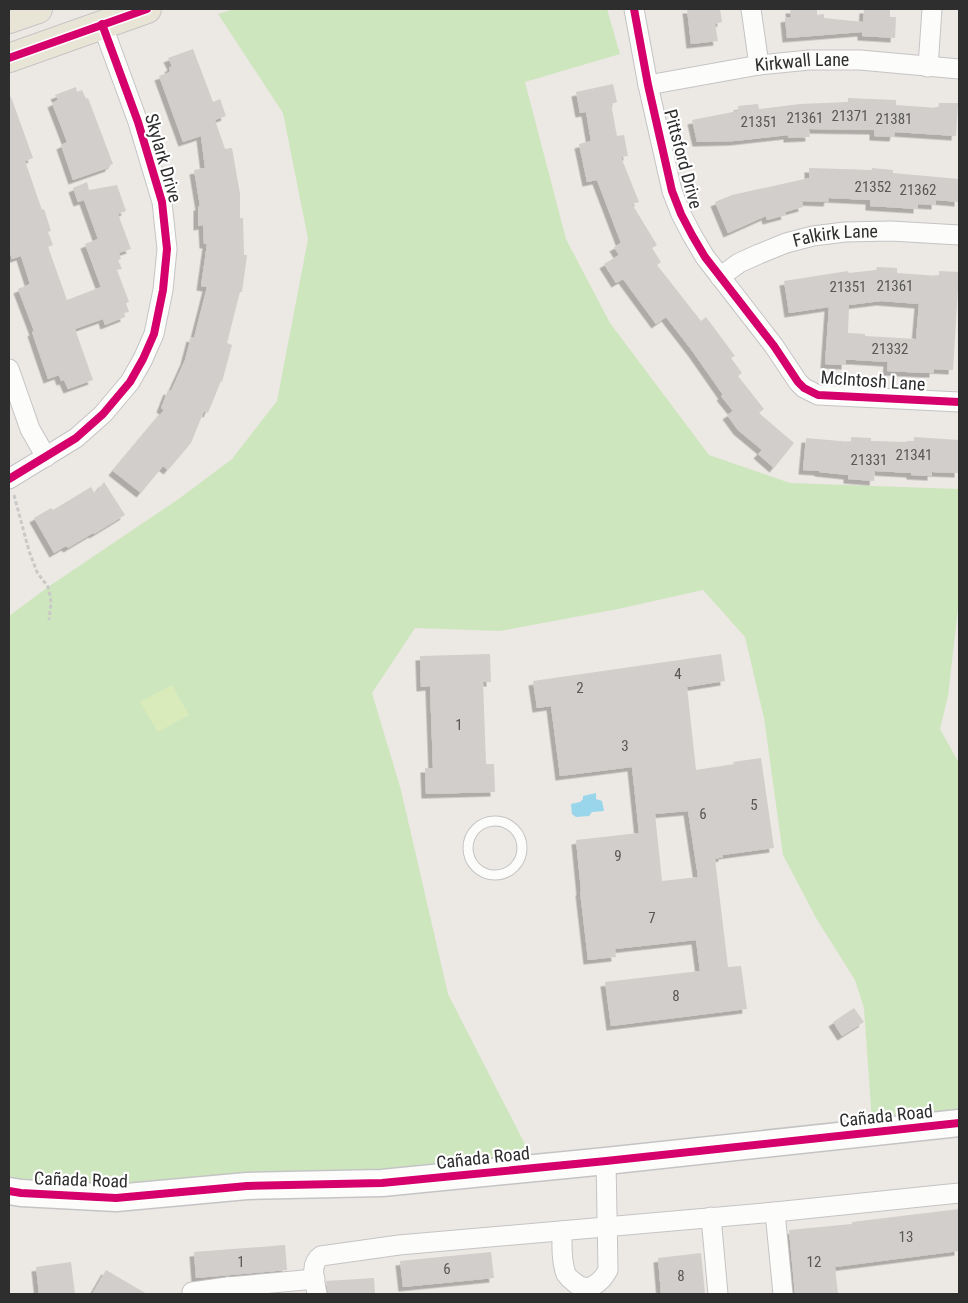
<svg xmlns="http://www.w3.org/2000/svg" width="968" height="1303" font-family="'Roboto Condensed',sans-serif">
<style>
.green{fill:#cee6be}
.pitch{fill:#d9eabb}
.water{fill:#99d6ec}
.building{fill:#d1cecb;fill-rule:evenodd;filter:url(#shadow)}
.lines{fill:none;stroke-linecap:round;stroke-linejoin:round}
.lane-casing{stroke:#c5c4c5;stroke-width:11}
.street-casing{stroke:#c5c4c5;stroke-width:21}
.secondary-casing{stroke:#c5c4c5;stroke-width:29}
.primary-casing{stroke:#c6c5c4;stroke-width:30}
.path{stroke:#c9c9c8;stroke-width:3;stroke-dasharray:4 2.5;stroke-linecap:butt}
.lane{stroke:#fcfcfb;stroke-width:9}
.street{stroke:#fcfcfb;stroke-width:19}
.secondary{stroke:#fcfcfb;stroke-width:26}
.primary{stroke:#e8e4d6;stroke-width:28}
.cycleway-casing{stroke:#fff;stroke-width:11}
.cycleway{stroke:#d6006c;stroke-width:8}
.labels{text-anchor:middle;stroke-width:4.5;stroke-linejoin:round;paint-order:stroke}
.number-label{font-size:15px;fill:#585857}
.street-label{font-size:18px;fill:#2e2e2e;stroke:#fff}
</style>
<defs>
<filter id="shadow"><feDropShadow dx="-4.5" dy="4.5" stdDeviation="0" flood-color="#0004"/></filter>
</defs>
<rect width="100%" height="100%" fill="#ece8e4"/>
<path class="green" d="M234,9H607L620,54L525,82L566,239L610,323L709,455L790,483L959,489V600L948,696L940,729L959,763V1114L872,1122L864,1008L855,980L816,918L783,855L764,718L745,637L703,590L618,609L500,631L415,628L372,693L401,790L448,994L531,1156L357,1174L304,1171L263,1172L163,1181L96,1185L37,1182L9,1177V616L48,587L180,498L232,459L277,401L308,239L283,113L218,14Z"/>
<path class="pitch" d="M172,685L189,715L158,732L140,702Z"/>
<path class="water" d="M596,793V799L602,801L604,811L592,812L589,816L576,817L572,814L571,804L580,802L583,799V796Z"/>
<path class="building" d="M687,9H720L722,22L715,24L718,41L691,44Z
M790,9H817V15L824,14V18L863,22L864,9H890V17H896L895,38L862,36V32L787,38L785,18L791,17Z
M193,49L213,102L220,99L226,116L215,120L225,149L232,148L240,194V218H243L244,255H247L242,292H240L227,343L232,345L222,382L221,381L208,413L204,411L191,443L168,470L163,466L141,493L113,471L164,410L161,408L168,390L171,391L185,360L191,337L194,338L207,287L201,286L207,244H204L203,225L198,226V206H200L194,170L205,168L201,136L183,142L159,76L170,72L169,68L172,66L168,58Z
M613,84L617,102L611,104L617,136L624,135L628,156L621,157L639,202L632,204L657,245L652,248L661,262L657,265L701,321L706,317L735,356L731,358L742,373L738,376L764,409L759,413L794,443L774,468L758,454L762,450L738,430L727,415L733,411L721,396L723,395L693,352L666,317L656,324L623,279L616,283L604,264L619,255L614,247L621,243L597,180L587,182L579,144L591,141L586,112L580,113L576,92Z
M76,87L77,92L82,90L86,99L88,98L113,164L110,165V167L73,180L61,145L67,142L52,103L58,100L55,95Z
M9,97H11L33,158L25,161L42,210L44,209L51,231L48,232L53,245L48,247L67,300L101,287L85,244L98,239L84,200L78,202L73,188L87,182L89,190L117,185L126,211L118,214L131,249L119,253L121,259L118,260L122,269L117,270L129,302L126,303L129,312L124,313L125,317L105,325L103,319L75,329L93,380L68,389L64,380L61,381L59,375L48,379L32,332L34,331L18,289L30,284L21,256L12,259L9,250Z
M848,98L896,100V105L938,108L939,103H958L956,136L895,132L894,137L874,136V130L809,129L810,137L788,138V135L735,141L697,142L692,120L738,111V106L758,104L759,109L800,104L848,102Z
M809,168L872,170V168L893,170V173L959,179V202L936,200V205L918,204V209L870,206V200L829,198L828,202L802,201L803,207L785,212L786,215L767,220L766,216L728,233L715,202L732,195L809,178Z
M877,267L897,268V273L939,276V271L959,272L953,370L934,369V373H926L887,371L888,362L855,360H846V365L825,364L829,307L789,313L784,281L848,271L849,273L876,270ZM881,301L919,304L916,339L865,336V334L848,333L849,305Z
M851,437L871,438V441L906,442V441H914V437L959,440V473L932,472V476L911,475V473L875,471L874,481L848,479V475L819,472V471L803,470L806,438L851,442Z
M104,482L125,515L94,534L93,533L68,548L66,546L54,553L34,518L51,508L53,510L91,487L95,494Z
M490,654L491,682H483L486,764H494L495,792L426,794L425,768H433L430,686L421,687L420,656Z
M721,654L725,681L687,687L696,770L734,764L733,762L761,758L774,848L723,855V857L715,859L728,967L741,966L747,1009L611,1026L605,982L700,971L696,940L615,949L616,957L588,960L580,891H581L576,840L639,833L632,767L560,776L551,706L537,708L533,681ZM688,811L698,877L662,881L655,814Z
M854,1008L864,1022L842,1036L833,1022Z
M959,1209V1251L835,1267L838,1294H795L789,1230L852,1224V1222Z
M285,1245L287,1270L196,1278L194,1252Z
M491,1252L494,1278L403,1287L400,1261Z
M701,1253L705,1294H661L658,1258Z
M71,1262L75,1294H39L36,1267Z
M106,1270L147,1294H92Z
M374,1278L375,1294H328L326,1281Z"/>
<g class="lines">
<defs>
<path id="lane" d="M468 848a27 27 0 1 1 54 0a27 27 0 1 1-54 0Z"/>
<g id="street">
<path d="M634,9L648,85L672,191L681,214L692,235L705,257L774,346L798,382L804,388L818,395L959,402"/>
<path d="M751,9L759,65"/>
<path d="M928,67L932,9"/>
<path id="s1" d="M648,85L759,65L809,60H860L959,69"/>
<path id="s2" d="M720,277L739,263L759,254L786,243L813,236L845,232L891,231L959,235"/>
<path d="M9,369L30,429L46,457"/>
<path d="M9,479L76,438L103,414L130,382L143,359L154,334L163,290L167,249L162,202L138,122L102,24"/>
<path d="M775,1212L783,1294"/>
<path d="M711,1217L718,1294"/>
<path d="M562,1231C562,1244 561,1261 566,1274C568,1277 571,1280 574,1282C587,1295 601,1283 608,1270L606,1161"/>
<path d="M192,1292L228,1287"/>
<path d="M229,1294L228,1287L315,1279"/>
<path d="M317,1294C315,1281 309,1264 321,1256L399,1245L775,1212L959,1193"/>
</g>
<path id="secondary" d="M9,1191L21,1193L116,1198L247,1186L382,1183L606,1161L959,1123"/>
<path id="primary" d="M9,19L38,9
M9,58L147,9"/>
</defs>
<use href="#lane" class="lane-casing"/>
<use href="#street" class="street-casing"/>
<use href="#secondary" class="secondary-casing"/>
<use href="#primary" class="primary-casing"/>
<path class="path" d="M14,495L29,551L37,572L48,587L50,595L51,602L49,620"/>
<use href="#lane" class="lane"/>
<use href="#street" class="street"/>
<use href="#secondary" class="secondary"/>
<use href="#primary" class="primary"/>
<defs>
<path id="cycleway" d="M634,9L648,85L672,191L681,214L692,235L705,257L774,346L798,382L804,388L818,395L959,402
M9,58L147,9
M9,479L76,438L103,414L130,382L143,359L154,334L163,290L167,249L162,202L138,122L102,24
M9,1191L21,1193L116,1198L247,1186L382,1183L606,1161L959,1123"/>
</defs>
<use href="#cycleway" class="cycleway-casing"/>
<use href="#cycleway" class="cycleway"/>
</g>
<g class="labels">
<g class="number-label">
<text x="850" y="121">21371</text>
<text x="805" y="123">21361</text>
<text x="894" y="124">21381</text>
<text x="759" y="127">21351</text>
<text x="873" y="192">21352</text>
<text x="918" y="195">21362</text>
<text x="895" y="291">21361</text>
<text x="848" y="292">21351</text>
<text x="890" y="354">21332</text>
<text x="914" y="460">21341</text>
<text x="869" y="465">21331</text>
<text x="678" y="679">4</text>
<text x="580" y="693">2</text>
<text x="459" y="730">1</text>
<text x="625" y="751">3</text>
<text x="754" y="810">5</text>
<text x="703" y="819">6</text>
<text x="618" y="861">9</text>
<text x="652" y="923">7</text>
<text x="676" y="1001">8</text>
<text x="906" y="1242">13</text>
<text x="241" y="1267">1</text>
<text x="814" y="1267">12</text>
<text x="447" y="1274">6</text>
<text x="681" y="1281">8</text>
</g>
<g class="street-label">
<text dy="6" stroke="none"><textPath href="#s1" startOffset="156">Kirkwall Lane</textPath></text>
<text transform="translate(163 158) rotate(74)" y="6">Skylark Drive</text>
<text transform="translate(683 159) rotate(75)" y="6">Pittsford Drive</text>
<text dy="6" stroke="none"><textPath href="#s2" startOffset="125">Falkirk Lane</textPath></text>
<text transform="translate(873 381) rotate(4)" y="6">McIntosh Lane</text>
<text transform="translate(886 1116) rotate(-6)" y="6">Cañada Road</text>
<text transform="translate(483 1158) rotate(-6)" y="6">Cañada Road</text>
<text transform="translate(81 1180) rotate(2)" y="6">Cañada Road</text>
</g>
</g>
<rect width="968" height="1303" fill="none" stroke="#2e2e2e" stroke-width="20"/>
</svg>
